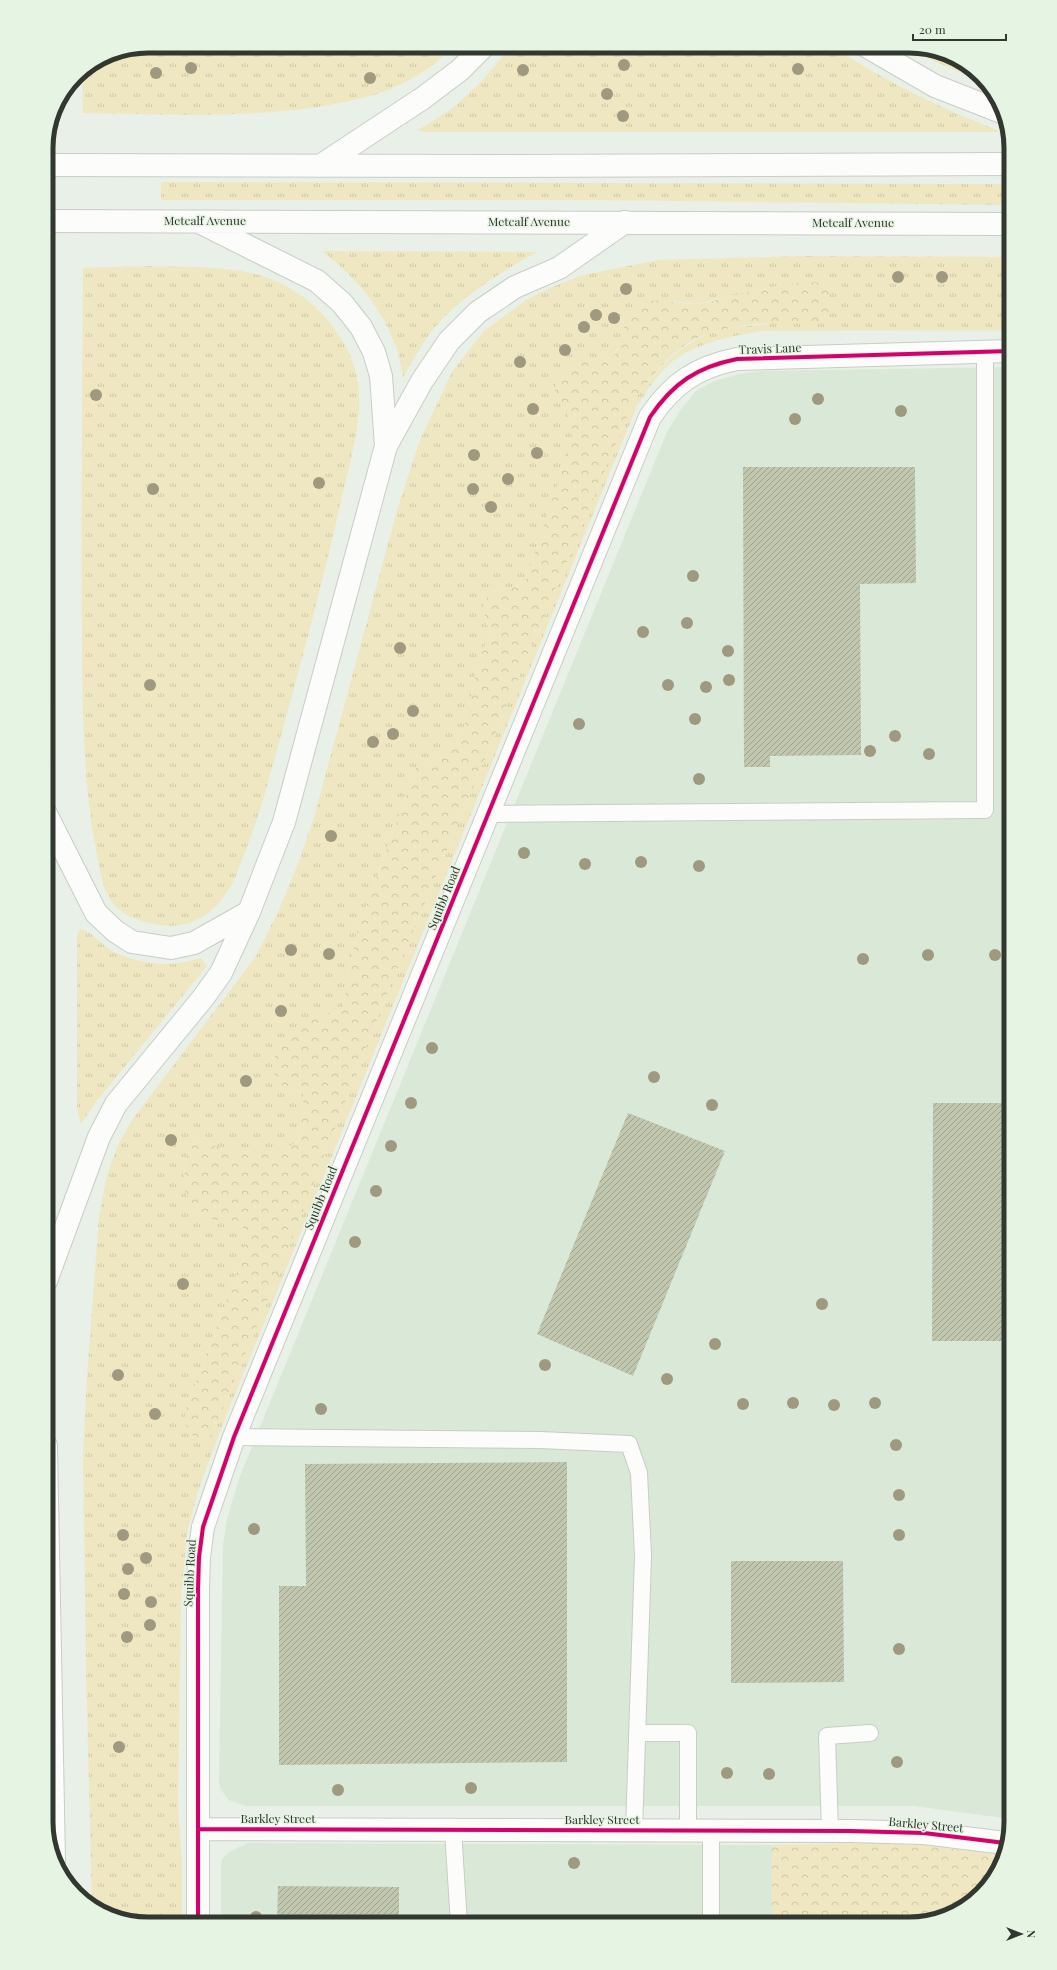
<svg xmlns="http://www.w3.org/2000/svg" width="1057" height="1970" font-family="'Playfair Display',serif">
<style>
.built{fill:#dae8d7}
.grass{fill:url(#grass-tufts);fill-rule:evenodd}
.forest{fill:url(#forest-crowns)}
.building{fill:url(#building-hatch)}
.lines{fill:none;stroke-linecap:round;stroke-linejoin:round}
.service-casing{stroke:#c8cdc6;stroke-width:18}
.minor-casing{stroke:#c8cdc6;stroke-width:24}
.trunk-casing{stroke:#c8cdc6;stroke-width:24}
.service{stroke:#fcfdfb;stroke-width:16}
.minor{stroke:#fcfdfb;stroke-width:22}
.trunk{stroke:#fcfdfb;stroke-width:22}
.cycleway-casing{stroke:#e6f4e3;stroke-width:6}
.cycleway{stroke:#d6006c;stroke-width:4}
.tree{fill:#9f9a7f}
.labels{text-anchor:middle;stroke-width:3;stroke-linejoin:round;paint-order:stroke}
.street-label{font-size:12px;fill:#323730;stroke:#e6f4e3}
.rim{fill:none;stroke:#323730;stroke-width:5}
</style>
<defs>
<pattern id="grass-tufts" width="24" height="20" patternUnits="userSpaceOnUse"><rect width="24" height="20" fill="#efe7c1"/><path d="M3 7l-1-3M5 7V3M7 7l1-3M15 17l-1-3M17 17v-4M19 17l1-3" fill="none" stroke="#cdc7a6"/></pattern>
<pattern id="forest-crowns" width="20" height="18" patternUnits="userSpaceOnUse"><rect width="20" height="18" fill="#efe7c1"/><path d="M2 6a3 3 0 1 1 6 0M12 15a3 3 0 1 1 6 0" fill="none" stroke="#cdc7a6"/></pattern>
<pattern id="building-hatch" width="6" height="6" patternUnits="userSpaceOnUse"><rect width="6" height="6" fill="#c1c7af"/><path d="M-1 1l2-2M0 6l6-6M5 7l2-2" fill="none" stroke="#9da28f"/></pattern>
</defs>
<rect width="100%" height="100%" fill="#e9f0e7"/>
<path class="built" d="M1011,367V1819L914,1806H246L229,1800L221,1790L219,1782L223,1545L227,1519L240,1476L667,432L681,409L696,391L712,382L739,374L762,371Z
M248,1843L772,1845V1924H221V1866L222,1859L229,1852Z"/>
<path class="grass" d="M148,46H451C447,51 442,57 437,62C421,75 390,91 370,96C279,121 176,114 83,113L82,72L109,54Z
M511,46H833C850,59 869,69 888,80C925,100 963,117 1002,132H424L418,130L453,108L483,80Z
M907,46H916L966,63L981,81L929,59Z
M161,182L1011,184V205L583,200H161Z
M322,251L537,252C499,273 463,295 434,328C422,343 413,361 403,377C401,368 400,357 396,347C382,308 355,276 322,251Z
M803,256L1011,257V330L762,331C732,336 700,342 674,360C659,372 647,390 637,406L219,1434L198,1491L187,1533L181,1598L178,1807L182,1864V1924H142L92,1907L86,1667L83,1455L87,1376L99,1217L107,1175L118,1145L132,1120L256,956L277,914L298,864L314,817L398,507L420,440L453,370L484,331L526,300L550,288L583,275L659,260ZM781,285L768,324C753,326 737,326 722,330C682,339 659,369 635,398L387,994L283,1263L212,1435L202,1440L186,1409L246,1248L243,1228L235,1221L199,1216L184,1189L185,1162L193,1140C204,1143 216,1149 228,1150C244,1153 287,1154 297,1141C301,1135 303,1101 304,1092L288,1090L312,1017L342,1012L356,935L416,768L441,757L455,746L464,726L480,656L491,633L486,622L492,592L508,589L525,582L573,440L571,421L555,392L600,361L612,357L622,342L624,333L651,301H672L696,304Z
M148,266C185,267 238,265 273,280C306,293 335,322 350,355C357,371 360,390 359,408C357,439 348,471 341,501C325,573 306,644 287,714C273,762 262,811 243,857C238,872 232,887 222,899C208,918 184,929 160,925C140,922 118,915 108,896C101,882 99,864 96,850C84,788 83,725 82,662C81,531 82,400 83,268Z
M80,929C92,931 100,943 110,950C127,959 151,965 171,964C181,963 191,960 201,958L207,966L95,1103L81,1124L77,1108V935Z"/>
<path class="forest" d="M808,282L825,283C831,296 832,308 825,321C779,323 714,320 677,351C661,364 648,382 635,398L387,994L283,1263L212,1435L202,1440L193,1436L184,1422L186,1409L246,1248L243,1228L235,1221L215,1220L199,1216L184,1189L185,1162L193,1140C222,1149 250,1156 281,1148C287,1147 293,1146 297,1141C301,1136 303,1100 304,1092L288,1090L276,1081L272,1061L281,1046L312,1017L342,1012L356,935L416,768L441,757L455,746L464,726L480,656L491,633L486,622L483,604L492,592L508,589L525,582L572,440L571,421L555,392V377L586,355C590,356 596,360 601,360C630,360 617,313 638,304C656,296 676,304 695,304C706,304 719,299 730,296C756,290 781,285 808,282Z
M865,1843L923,1845L1001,1855L994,1878L948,1916L909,1924H772V1845Z"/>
<path class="building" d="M743,467H915L916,583L860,584L861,755L770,756V767H744Z
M933,1103H1011V1341H932Z
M628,1113L725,1151L633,1376L537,1334Z
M567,1462V1762L279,1765V1586H306L305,1464Z
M731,1561H843L844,1682L731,1683Z
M278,1886L399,1887V1924H277Z"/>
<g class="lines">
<defs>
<path id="service" d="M490,814L985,810V351
M234,1437L540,1440L629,1444L639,1473L643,1556L634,1830
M637,1733H688V1830
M453,1830L459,1924
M830,1831L827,1736L870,1733
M711,1924V1830"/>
<path id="minor" d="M198,1829L850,1831L924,1833L1005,1843
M198,1924V1589L199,1557L203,1527L234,1437L650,417C673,383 697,367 737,359L1011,351"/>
<path id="trunk" d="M866,46L935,86L1004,113
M46,165L508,166L1011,164
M320,166L423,98L460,70L484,46
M46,221L1011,224
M203,224L317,281L342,303L361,327L374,352L381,376L386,446
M46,814L96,913L115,931L132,942L171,948L194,943L249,912
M46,1281L99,1137L116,1104L203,998L221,973L249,912L284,822L386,446L422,381L449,341L478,312L515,287L559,268L625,222
M46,1446L54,1861"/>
</defs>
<use href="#service" class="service-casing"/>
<use href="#minor" class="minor-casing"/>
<use href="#trunk" class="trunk-casing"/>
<use href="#service" class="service"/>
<use href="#minor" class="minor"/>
<use href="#trunk" class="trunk"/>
<defs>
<path id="cycleway" d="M198,1829L850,1831L924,1833L1005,1843
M198,1924V1589L199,1557L203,1527L234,1437L650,417C673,383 697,367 737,359L1011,351"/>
</defs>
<use href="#cycleway" class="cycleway-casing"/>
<use href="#cycleway" class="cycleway"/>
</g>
<g class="tree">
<circle cx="624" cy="65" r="6"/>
<circle cx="191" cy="68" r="6"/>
<circle cx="798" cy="69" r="6"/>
<circle cx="523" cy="70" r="6"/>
<circle cx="156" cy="73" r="6"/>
<circle cx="370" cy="78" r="6"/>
<circle cx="607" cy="94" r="6"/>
<circle cx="623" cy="116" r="6"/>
<circle cx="898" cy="277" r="6"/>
<circle cx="942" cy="277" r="6"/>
<circle cx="626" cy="289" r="6"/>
<circle cx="596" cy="315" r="6"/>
<circle cx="614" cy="318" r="6"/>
<circle cx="584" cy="327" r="6"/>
<circle cx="565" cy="350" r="6"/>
<circle cx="520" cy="362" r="6"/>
<circle cx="96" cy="395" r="6"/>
<circle cx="818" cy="399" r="6"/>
<circle cx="533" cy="409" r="6"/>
<circle cx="901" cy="411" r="6"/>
<circle cx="795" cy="419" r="6"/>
<circle cx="537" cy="453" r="6"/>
<circle cx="474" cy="455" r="6"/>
<circle cx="508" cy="479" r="6"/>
<circle cx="319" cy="483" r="6"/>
<circle cx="153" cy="489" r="6"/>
<circle cx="473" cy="489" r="6"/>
<circle cx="491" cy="507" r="6"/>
<circle cx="693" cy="576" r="6"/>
<circle cx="687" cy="623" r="6"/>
<circle cx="643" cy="632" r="6"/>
<circle cx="400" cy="648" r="6"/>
<circle cx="728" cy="651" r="6"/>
<circle cx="729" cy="680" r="6"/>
<circle cx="150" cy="685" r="6"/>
<circle cx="668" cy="685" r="6"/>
<circle cx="706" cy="687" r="6"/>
<circle cx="413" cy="711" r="6"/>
<circle cx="695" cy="719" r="6"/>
<circle cx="579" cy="724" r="6"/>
<circle cx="393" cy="734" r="6"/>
<circle cx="895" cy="736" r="6"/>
<circle cx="373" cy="742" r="6"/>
<circle cx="870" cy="751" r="6"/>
<circle cx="929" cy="754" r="6"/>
<circle cx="699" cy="779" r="6"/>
<circle cx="331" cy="836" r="6"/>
<circle cx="524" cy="853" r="6"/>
<circle cx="641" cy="862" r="6"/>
<circle cx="585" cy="864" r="6"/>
<circle cx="699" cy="866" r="6"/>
<circle cx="291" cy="950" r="6"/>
<circle cx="329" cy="954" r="6"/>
<circle cx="928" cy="955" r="6"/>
<circle cx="995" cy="955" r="6"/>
<circle cx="863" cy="959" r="6"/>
<circle cx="281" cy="1011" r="6"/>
<circle cx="432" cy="1048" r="6"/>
<circle cx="654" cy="1077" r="6"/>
<circle cx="246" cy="1081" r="6"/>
<circle cx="411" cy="1103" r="6"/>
<circle cx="712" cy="1105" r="6"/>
<circle cx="171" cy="1140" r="6"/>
<circle cx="391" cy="1146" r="6"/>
<circle cx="376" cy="1191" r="6"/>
<circle cx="355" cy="1242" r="6"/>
<circle cx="183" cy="1284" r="6"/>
<circle cx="822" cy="1304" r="6"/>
<circle cx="715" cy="1344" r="6"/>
<circle cx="545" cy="1365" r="6"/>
<circle cx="118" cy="1375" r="6"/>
<circle cx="667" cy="1379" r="6"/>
<circle cx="793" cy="1403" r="6"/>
<circle cx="875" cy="1403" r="6"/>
<circle cx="743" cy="1404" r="6"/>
<circle cx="834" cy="1405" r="6"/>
<circle cx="321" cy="1409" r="6"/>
<circle cx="155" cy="1414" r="6"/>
<circle cx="896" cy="1445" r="6"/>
<circle cx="899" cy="1495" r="6"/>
<circle cx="254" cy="1529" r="6"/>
<circle cx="123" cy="1535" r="6"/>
<circle cx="899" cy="1535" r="6"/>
<circle cx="146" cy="1558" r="6"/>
<circle cx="128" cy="1569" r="6"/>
<circle cx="124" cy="1594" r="6"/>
<circle cx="151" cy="1602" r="6"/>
<circle cx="150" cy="1625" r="6"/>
<circle cx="127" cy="1637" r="6"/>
<circle cx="899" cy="1649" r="6"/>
<circle cx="119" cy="1747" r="6"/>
<circle cx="897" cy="1762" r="6"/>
<circle cx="727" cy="1773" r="6"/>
<circle cx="769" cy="1774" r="6"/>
<circle cx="471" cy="1788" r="6"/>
<circle cx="338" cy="1790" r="6"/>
<circle cx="574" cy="1863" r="6"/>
<circle cx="256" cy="1917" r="6"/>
</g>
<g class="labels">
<g class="street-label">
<text x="205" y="225">Metcalf Avenue</text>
<text x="529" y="226">Metcalf Avenue</text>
<text x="853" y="227">Metcalf Avenue</text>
<text transform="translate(770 349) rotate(-2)" y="4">Travis Lane</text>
<text transform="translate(444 898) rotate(-68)" y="4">Squibb Road</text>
<text transform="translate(321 1198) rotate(-68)" y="4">Squibb Road</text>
<text transform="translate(190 1573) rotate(-87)" y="4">Squibb Road</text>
<text x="278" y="1823">Barkley Street</text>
<text x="602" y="1824">Barkley Street</text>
<text transform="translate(926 1825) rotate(5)" y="4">Barkley Street</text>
</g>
</g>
<path d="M0 0H1057V1970H0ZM148 53H909A95 95 0 0 1 1004 148V1822A95 95 0 0 1 909 1917H148A95 95 0 0 1 53 1822V148A95 95 0 0 1 148 53Z" fill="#e6f4e3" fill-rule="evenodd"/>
<path class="rim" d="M148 53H909A95 95 0 0 1 1004 148V1822A95 95 0 0 1 909 1917H148A95 95 0 0 1 53 1822V148A95 95 0 0 1 148 53Z"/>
<g transform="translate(1021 1934) rotate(90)" stroke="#e6f4e3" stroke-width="3" paint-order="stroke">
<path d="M0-3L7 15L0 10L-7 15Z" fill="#323730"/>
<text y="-6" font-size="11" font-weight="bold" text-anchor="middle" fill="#323730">N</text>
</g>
<path d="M913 34v6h93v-6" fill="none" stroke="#323730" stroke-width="2"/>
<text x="919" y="34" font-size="12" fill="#323730" stroke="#e6f4e3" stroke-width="3" paint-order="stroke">20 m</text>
</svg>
